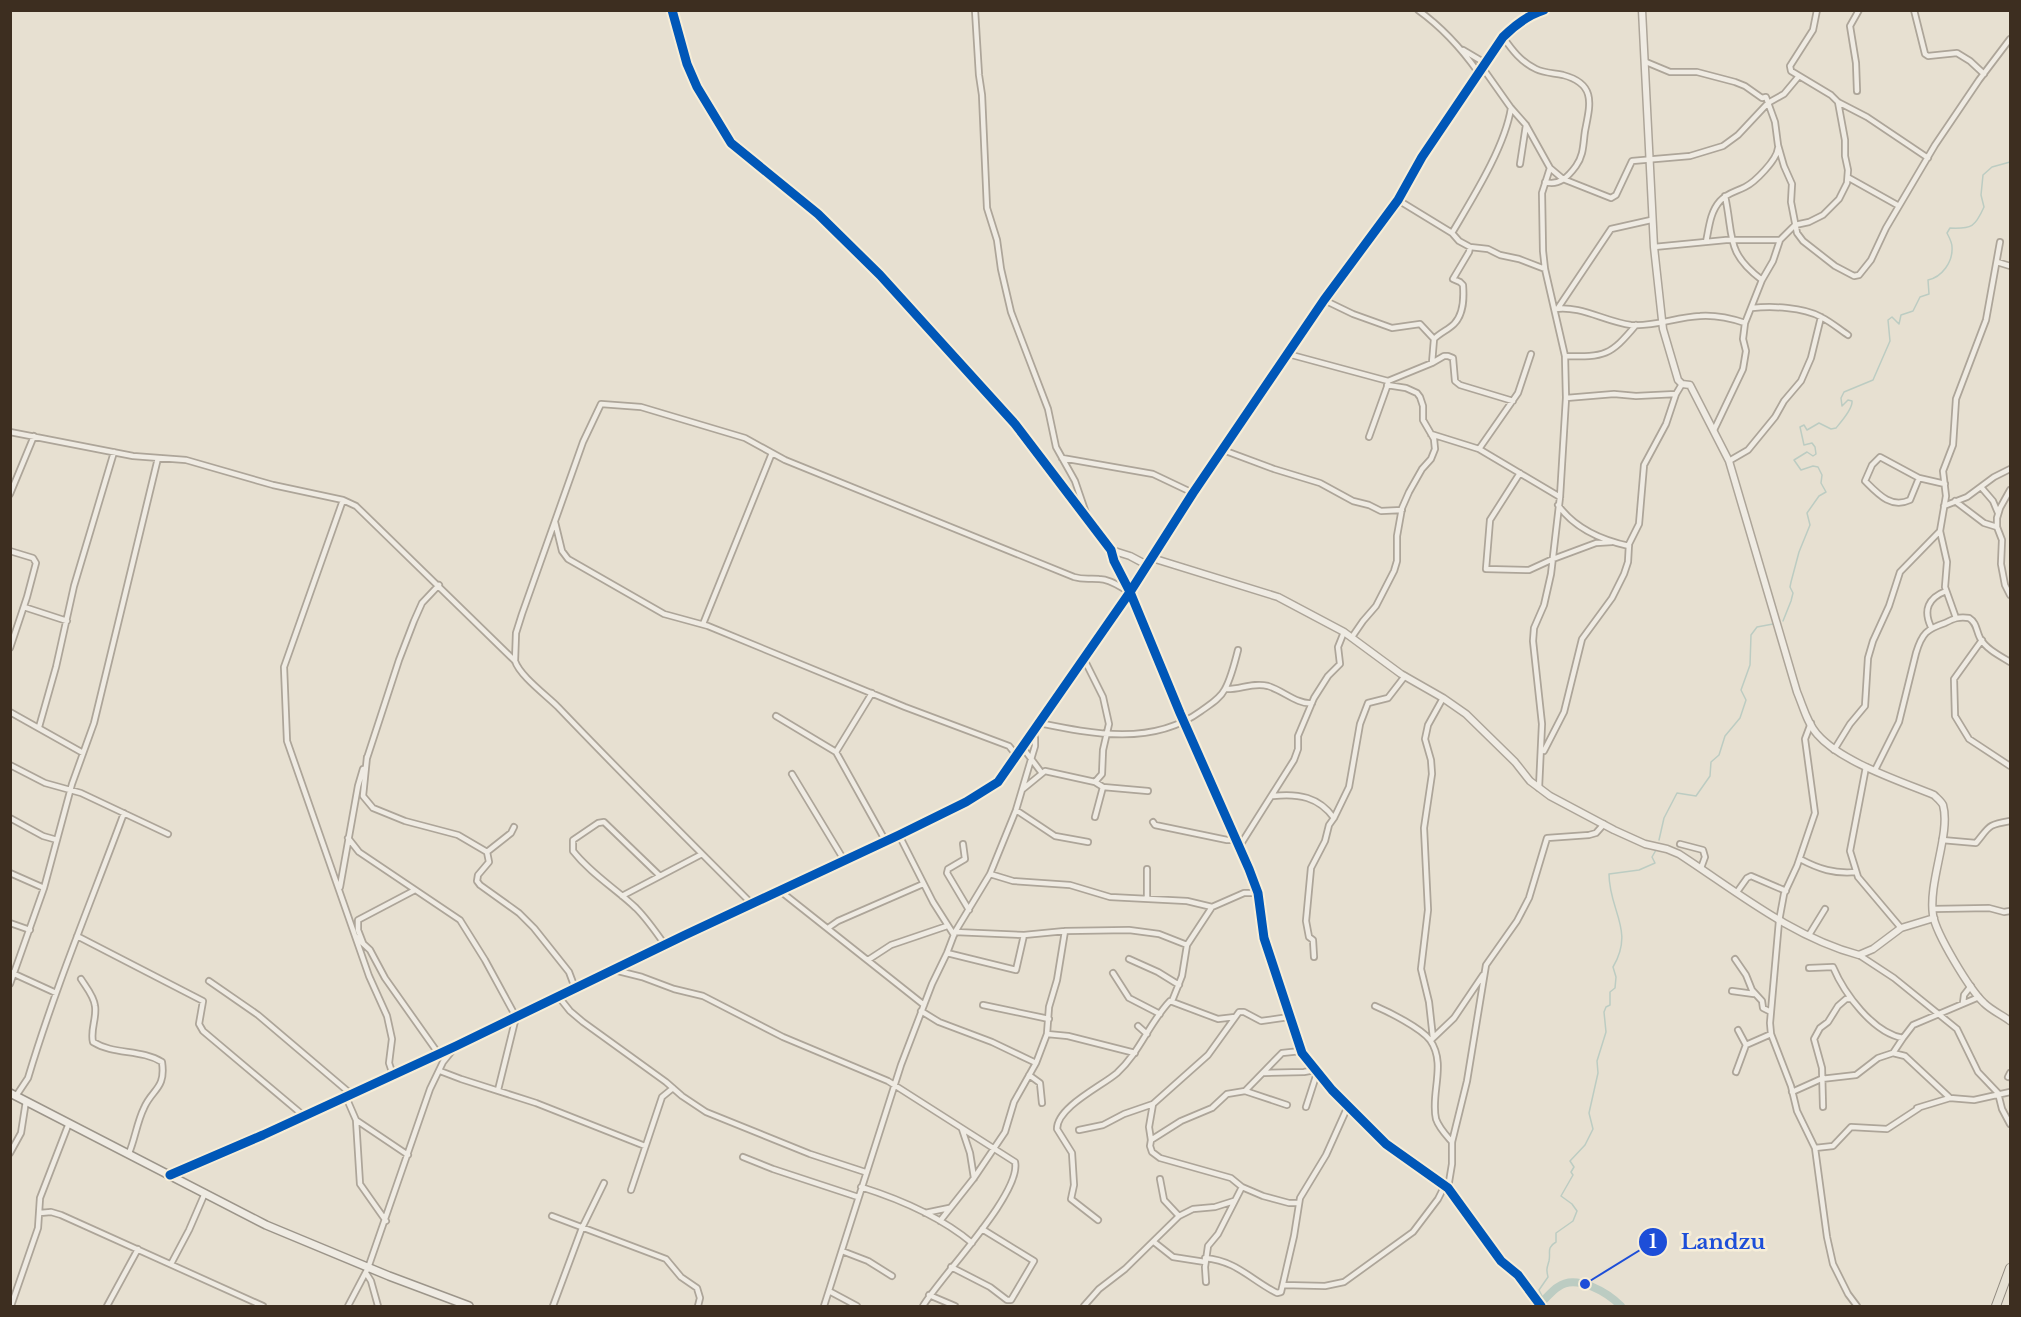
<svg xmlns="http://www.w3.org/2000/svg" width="2021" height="1317" font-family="'Libre Baskerville',serif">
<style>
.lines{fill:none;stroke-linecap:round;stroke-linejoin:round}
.stream{stroke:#bcccc2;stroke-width:1.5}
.river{stroke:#bcccc2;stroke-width:8}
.minor-casing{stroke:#ada599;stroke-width:8}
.tertiary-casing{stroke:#ada599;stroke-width:9}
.secondary-casing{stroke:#9c958a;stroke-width:10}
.primary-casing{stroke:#928b80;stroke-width:10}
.minor{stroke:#efebe3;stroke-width:4.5}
.tertiary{stroke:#efebe3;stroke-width:6}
.secondary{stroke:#efebe3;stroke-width:7}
.primary{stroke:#e6e1d4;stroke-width:8}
.cycleway-casing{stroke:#f7eed8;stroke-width:13}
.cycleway{stroke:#0057b8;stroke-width:9}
.leader{fill:none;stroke:#1d4ed8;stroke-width:2}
.callout-dot{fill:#1d4ed8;stroke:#f7eed8;stroke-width:2}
.mark-label{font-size:18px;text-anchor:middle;font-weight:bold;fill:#fff}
.callout-label{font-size:21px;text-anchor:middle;font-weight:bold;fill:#1d4ed8;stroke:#f7eed8;stroke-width:5;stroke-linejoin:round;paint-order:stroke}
</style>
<rect width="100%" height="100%" fill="#e7e0d1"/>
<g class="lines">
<path class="stream" d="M1783,621L1791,601L1793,593L1790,587L1791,582L1799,552L1810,525L1807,513L1819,496L1826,492L1821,483L1822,475L1818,467L1813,466L1801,470L1794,460L1807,452L1813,456L1816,454L1815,447L1812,443L1804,445L1800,427L1804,425L1807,430L1819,423L1831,429L1836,428C1841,422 1853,409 1852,401L1848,400L1842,406L1841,398L1844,392L1873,380L1890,341L1888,320L1892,317L1899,324L1901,315L1913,311L1920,297L1929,294L1928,280C1942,277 1953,262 1952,247C1952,242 1949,237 1947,233L1950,228C1972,229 1975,227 1984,207L1981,195L1983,175L1992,167L2010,162
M1659,840L1664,818L1677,793L1696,796L1710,776L1711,762L1719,755L1725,736L1740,718L1746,700L1741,690L1750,665L1751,635L1757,627L1773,624
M1544,1300L1539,1290L1548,1277C1546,1269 1547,1268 1549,1261C1551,1252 1546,1248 1556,1242V1233L1573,1221L1577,1211L1572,1204L1561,1196L1573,1175L1571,1172L1574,1167L1570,1161L1585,1145L1593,1129L1589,1113L1598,1073L1597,1061L1606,1032L1604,1012L1606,1007L1610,1005V992L1615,988L1616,977L1613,967C1635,930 1609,911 1609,874L1639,870L1655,863L1652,857L1656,850"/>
<path class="river" d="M1544,1300C1548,1296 1553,1290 1558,1287C1576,1273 1608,1293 1621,1306"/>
<defs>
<path id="minor" d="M975,10L979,75L982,95L987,208L997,240L1001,269L1011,312L1048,409L1056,447L1075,481L1087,516
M1418,10C1443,28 1461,48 1478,72
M1817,10L1813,30L1790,66L1791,71L1831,95L1838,102L1867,117L1928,158
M1914,10L1925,54L1928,56L1957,53L1970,61L1984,74
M1503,37C1512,50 1521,62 1536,69C1544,73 1554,73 1563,75C1597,84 1590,105 1585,131C1583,144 1584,155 1576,166C1568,177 1559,186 1545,182
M1463,50L1485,63
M1646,62L1670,72H1697L1735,82L1745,86L1762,98L1766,97L1775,122L1778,145L1784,166L1792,184L1791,202L1797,233L1803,241L1835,266L1854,276L1859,275L1871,260L1886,228L1935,145L1979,80L2010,39
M1482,67L1511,108L1526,125L1550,168L1563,179L1611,198L1616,195L1632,161L1690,156L1723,146L1738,135L1768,103L1784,94L1799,76
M1857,91L1856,63L1850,26L1859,10
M1520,164L1526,125
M1849,178L1899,206
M1725,196C1734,237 1725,252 1762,280
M1398,200L1452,233L1459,241L1470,247L1488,249L1500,255L1519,259L1545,269
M1452,233C1472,199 1505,147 1511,108
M1706,242C1709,228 1710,212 1720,201C1727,193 1735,192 1745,187C1755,182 1777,160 1778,148
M1654,247L1726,240H1780
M1997,262L2010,266
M1324,300L1353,314L1392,328L1420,324L1434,339L1432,363
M1558,308L1611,229L1651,220
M1752,308C1772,306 1803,307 1821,317C1831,322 1839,329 1848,335
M1555,309C1580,305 1606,322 1631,325C1655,327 1676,317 1700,316C1715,315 1730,318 1745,323
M1434,339C1441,332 1448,330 1454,324C1464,314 1464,298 1463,285L1460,282L1453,279L1469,252L1470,247
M1288,354L1388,381L1432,363L1444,356H1448L1453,358L1455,381L1460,385L1513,401
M1565,356C1605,357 1610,356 1636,325
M1566,398L1614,394L1636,396L1676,394
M1714,430L1743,369L1746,351L1743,339L1745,323L1762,280L1773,261L1780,240L1795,225L1809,222L1823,215L1839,199L1847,183L1848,170L1845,156V140L1838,102
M10,432L133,456L186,460L273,485L343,500L356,506L515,661C520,676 546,695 558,707C622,774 687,839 752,904
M1431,434L1479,449L1560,497
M1369,437L1388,384
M1479,449L1518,393L1531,354
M1223,450L1274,469L1320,483L1353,501L1369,505L1381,511L1402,510
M1062,458L1153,474L1193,493
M1729,461L1748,450L1775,417L1784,401L1801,381L1811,358L1821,317
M1520,473L1490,520L1486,569L1529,570L1553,559L1596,543L1612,542
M1919,478L1910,500C1891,509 1878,494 1865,481L1872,465L1880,457L1919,478L1945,484
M1981,487L1993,501L1998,513
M2010,490L2000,508L1997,518V527L2002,540L2001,564L2005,585L2010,595
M10,494L34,436
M343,500L284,667L287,741L369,976L387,1016L392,1039L389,1063L393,1075
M1955,501L1984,523L1997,527
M1558,505C1575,529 1601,540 1629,546
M1944,506L1967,497L1994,477L2010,469
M555,522L562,551L568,559L664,614L708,626L905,707L1009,746L1017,756
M10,551L33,558L36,563L27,597L10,648
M24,607L67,621
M1956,618L1945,587L1947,562L1940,531L1946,496L1943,471L1953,445L1956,399L1986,320L2000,242
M703,624L772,453
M1931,627C1923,610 1928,598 1946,591
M1352,637L1363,621L1376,606L1394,571L1397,561V536L1402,508L1409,492L1422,469L1431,459L1435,449L1434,439L1423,420V406L1420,397L1417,393L1406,388L1387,385
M1982,640L1954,679L1955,716L1969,739L2010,766
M1084,659L1103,697L1109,724L1103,750L1102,774L1095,782
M515,661L516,633L522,614L583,442L601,404L641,407L745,438L785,460L1074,577C1084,580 1090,578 1099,579C1110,579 1120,587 1130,592
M1225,689C1240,690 1252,682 1268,686C1282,690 1298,705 1312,703
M872,693L836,752L885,840
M10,712L83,753
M776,716L836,752
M1039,723C1093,734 1153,746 1201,711C1209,705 1220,699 1225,689C1231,678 1235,662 1238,650
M1811,723L1805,739L1815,813L1797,866L1784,894L1779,921L1770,1023L1771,1034L1791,1086L1797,1111L1815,1148L1827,1237L1833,1264L1848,1294L1857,1306
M39,727L56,667L74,586L114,452
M1023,748L1041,772
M1834,750L1850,724L1865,706L1868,658L1873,641L1889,606L1900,572L1940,531
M1544,751L1564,712L1582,639L1612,598L1624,574L1628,562L1629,544L1639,524L1644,465L1666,424L1676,394L1682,384
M367,757L363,796L373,808L405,821L458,835L487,852L489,862L478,875L477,881L480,885L519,913L534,928L569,972L575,988
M367,758L399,660L414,621L422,603L439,585
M10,765L45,783L81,793L168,834
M1866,767L1850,851L1858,877L1901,928
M1875,770L1899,722L1916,653C1922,633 1927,629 1945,623C1953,619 1959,616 1969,618C1977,623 1976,630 1980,638C1986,649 2000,656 2010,662
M792,774L844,860
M1539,788L1542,724L1533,641L1534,628L1544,605L1551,574L1560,497L1566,398L1565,356L1545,269L1543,251L1542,193L1550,168
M1023,789L1045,771L1095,782L1103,787L1148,791
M1273,796C1298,793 1319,797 1334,818
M1016,810L1055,836L1088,842
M1095,817L1103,787
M10,818L43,836L57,840
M1153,822L1155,825L1227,840H1231L1235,835
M899,835L933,902L954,935
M348,838L359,852L460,920L485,960L516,1017L498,1090
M1942,840L1976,843C1990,826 1987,825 2010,821
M963,844L965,859L948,869L947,873L969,910
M1680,844L1703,850L1705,857L1701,868
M1239,847L1294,760L1298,749V736L1314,698L1328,676L1340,664L1338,647L1344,632
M487,852L511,833L514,827
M1800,859C1819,869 1834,874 1856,872
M1147,869V899
M10,873L44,888
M990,874L1013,881L1070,885L1110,897L1187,901L1212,907L1244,893H1258
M660,876L604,822L598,823L573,840V851C591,874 615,888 636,908C647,919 656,932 665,945
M340,887L358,786L363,769
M779,890L924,1005
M1737,892L1747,878L1751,876L1786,891
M622,896L702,854
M1933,909L1989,908L2004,912L2010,911
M10,923L30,930
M828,928L838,921L923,884
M955,932L1024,935L1065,931L1129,930L1159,934L1187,945
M1809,935L1825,909
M77,936L203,1001L199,1024L203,1031L304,1116
M356,937L370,950L385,978L438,1053
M363,943L358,930V920L415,890
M947,953L1016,970L1024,935
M1859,955L1894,978L1957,1029L1978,1072L1998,1093L2002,1109L2010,1124
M1314,957L1313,940L1309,937L1306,921L1311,868L1325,841L1329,825L1334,818L1349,787L1360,724L1368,703L1388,698L1405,676
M1129,959L1158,972L1179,985
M1735,959L1746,975L1752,990L1762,1001L1763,1008L1769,1011
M868,960L891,945L947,926
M1809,968L1833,967C1844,993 1873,1033 1903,1038L1913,1025L1979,997
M614,970L642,977L674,989L703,996L783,1037L888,1081L1015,1162C1022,1193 940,1277 923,1306
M10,972L56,993
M1113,973L1129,998L1160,1014
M81,979C86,987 94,996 95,1006C97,1018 90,1030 93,1042C114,1055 141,1049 162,1062C166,1089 152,1089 144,1108C137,1122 135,1139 129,1153
M209,981L258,1015L351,1094
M10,984L44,888L72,784L94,723L158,458
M1732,991L1754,994
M558,996L570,1011L583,1022L666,1082L682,1096L706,1112L810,1154L865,1172
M1172,1001L1182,976L1187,945L1212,907
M1963,1003L1964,995L1971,986
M983,1005L1049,1019
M1375,1006C1389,1012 1421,1028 1430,1040C1447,1064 1430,1094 1436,1119C1439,1128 1446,1135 1452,1142
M921,1011L939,1022L992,1042L1036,1063
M1138,1026L1147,1034
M1738,1030L1746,1045
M1047,1034L1068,1036L1135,1053
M1433,1038L1429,1002L1421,969L1428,910L1424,828L1432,774L1431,760L1425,739L1428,725L1443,698
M1432,1039L1454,1018L1483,975
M1893,1053L1903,1038
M440,1071L461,1079L536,1103L645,1146
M1736,1072L1746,1045L1771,1034
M1264,1073L1304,1072L1315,1070
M1029,1075L1040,1083L1042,1103
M2008,1077L2010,1073
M1245,1091L1287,1105
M1792,1092L1821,1079L1856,1075L1878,1058L1893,1053L1905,1056L1950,1098
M16,1096L28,1078C55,988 91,902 124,813
M346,1097L356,1120L408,1155
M1153,1104L1149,1127L1151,1140L1150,1146L1152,1152L1160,1158L1231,1178L1242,1187L1263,1196L1289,1203H1299
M1306,1107L1317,1073
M1823,1107L1822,1068L1814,1039L1820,1028L1828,1022L1838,1006L1846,999H1850
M1917,1108L1950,1098L1974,1100L2010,1092
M356,1120L360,1184L386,1221
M962,1129L970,1153L974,1178
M1079,1130L1103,1125L1124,1114L1153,1104L1208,1055L1239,1012H1244L1261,1021L1289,1017
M1151,1140L1181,1121L1212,1108L1227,1094L1245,1091L1282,1053L1301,1051
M1815,1148L1833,1146L1851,1127L1887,1129L1919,1108
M10,1153L21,1133L26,1101
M743,1157L773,1169L858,1197
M1160,1179L1164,1200L1179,1216
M861,1187C899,1199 941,1217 972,1243
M1448,1188L1452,1164V1142L1467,1081L1486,965L1517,921L1529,898L1547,838L1589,835L1596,833L1604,824
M631,1190L662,1097L673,1088
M40,1213L51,1212L61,1215L263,1306
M925,1213L949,1208
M552,1216L666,1259L681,1277L697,1288L700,1298L698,1306
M1098,1220L1071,1199L1074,1185L1072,1153L1057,1129C1057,1107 1102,1086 1117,1073C1140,1052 1149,1023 1170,1001L1218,1019L1235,1017
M940,1221L974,1178L1005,1132L1014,1102L1036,1063L1047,1034L1049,1007L1057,980L1065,931
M1154,1242L1173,1257L1205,1262
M842,1251L868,1261L892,1276
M1205,1258C1237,1261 1251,1280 1277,1293L1281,1292L1294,1236L1300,1198L1326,1155L1348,1106
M171,1264L189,1230L205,1193
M951,1267L990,1287L1007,1300H1011L1034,1261L982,1229
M366,1273L371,1281L378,1306
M1206,1282L1205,1267L1208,1246L1218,1234L1242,1187
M1283,1285L1325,1286L1344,1282L1413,1232L1438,1199L1445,1185
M829,1291L857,1306
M929,1295L955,1306
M11,1306L38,1228L40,1198L69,1123
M107,1306L138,1249
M348,1306L368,1268L430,1089L443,1062L455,1047
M553,1306L582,1228L604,1183
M824,1306L901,1065L932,984L947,953L955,932L990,874L1016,810L1035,746V738L1033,732
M1084,1306L1099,1289L1125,1269L1179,1216L1193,1209L1215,1207L1234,1201"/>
<path id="tertiary" d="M672,10L687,64L697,87L731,143L818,214L880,275L1015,424L1111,550L1114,561L1130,592L1180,713L1249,869L1258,893L1264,938L1302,1053L1332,1090L1386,1144L1448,1188L1501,1261L1518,1275L1541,1306
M1642,10L1654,247L1663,329L1678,380L1682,384L1690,385L1729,461L1797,692C1803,706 1807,723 1817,734C1841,762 1900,781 1934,795C1937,798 1941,801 1943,805C1951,833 1928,882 1933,915C1936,934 1970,990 1984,1003C1991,1010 2002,1015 2010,1021
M1111,550L1130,556L1147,565
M1152,558L1278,597L1344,632L1401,674L1443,698L1466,714L1515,762L1530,781L1550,796L1614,830L1645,844L1667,849L1679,854C1736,891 1792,937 1859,955L1873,949L1901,928L1934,918
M170,1175L263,1135L456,1046L685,935L899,835L966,802L998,782L1130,592L1193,493L1324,300L1398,200L1422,157L1503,37C1515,25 1528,15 1544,10"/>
<path id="secondary" d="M10,1093L266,1225L389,1276L469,1306"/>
<path id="primary" d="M1996,1306L2010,1268"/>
</defs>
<use href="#minor" class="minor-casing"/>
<use href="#tertiary" class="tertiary-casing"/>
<use href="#secondary" class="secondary-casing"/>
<use href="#primary" class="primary-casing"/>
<use href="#minor" class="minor"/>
<use href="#tertiary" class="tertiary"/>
<use href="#secondary" class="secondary"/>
<use href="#primary" class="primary"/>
<defs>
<path id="cycleway" d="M672,10L687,64L697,87L731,143L818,214L880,275L1015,424L1111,550L1114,561L1130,592L1180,713L1249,869L1258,893L1264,938L1302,1053L1332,1090L1386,1144L1448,1188L1501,1261L1518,1275L1541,1306
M170,1175L263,1135L456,1046L685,935L899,835L966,802L998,782L1130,592L1193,493L1324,300L1398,200L1422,157L1503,37C1515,25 1528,15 1544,10"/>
</defs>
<use href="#cycleway" class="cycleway-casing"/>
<use href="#cycleway" class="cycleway"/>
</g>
<path class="leader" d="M1585 1284L1653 1242"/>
<g class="callout-dot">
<circle cx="1585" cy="1284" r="6"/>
<circle cx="1653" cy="1242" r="15"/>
</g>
<g class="mark-label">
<text x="1653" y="1248">1</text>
</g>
<g class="callout-label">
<text x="1723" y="1249">Landzu</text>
</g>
<rect width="2021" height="1317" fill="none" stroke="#3d2e20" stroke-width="24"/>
</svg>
